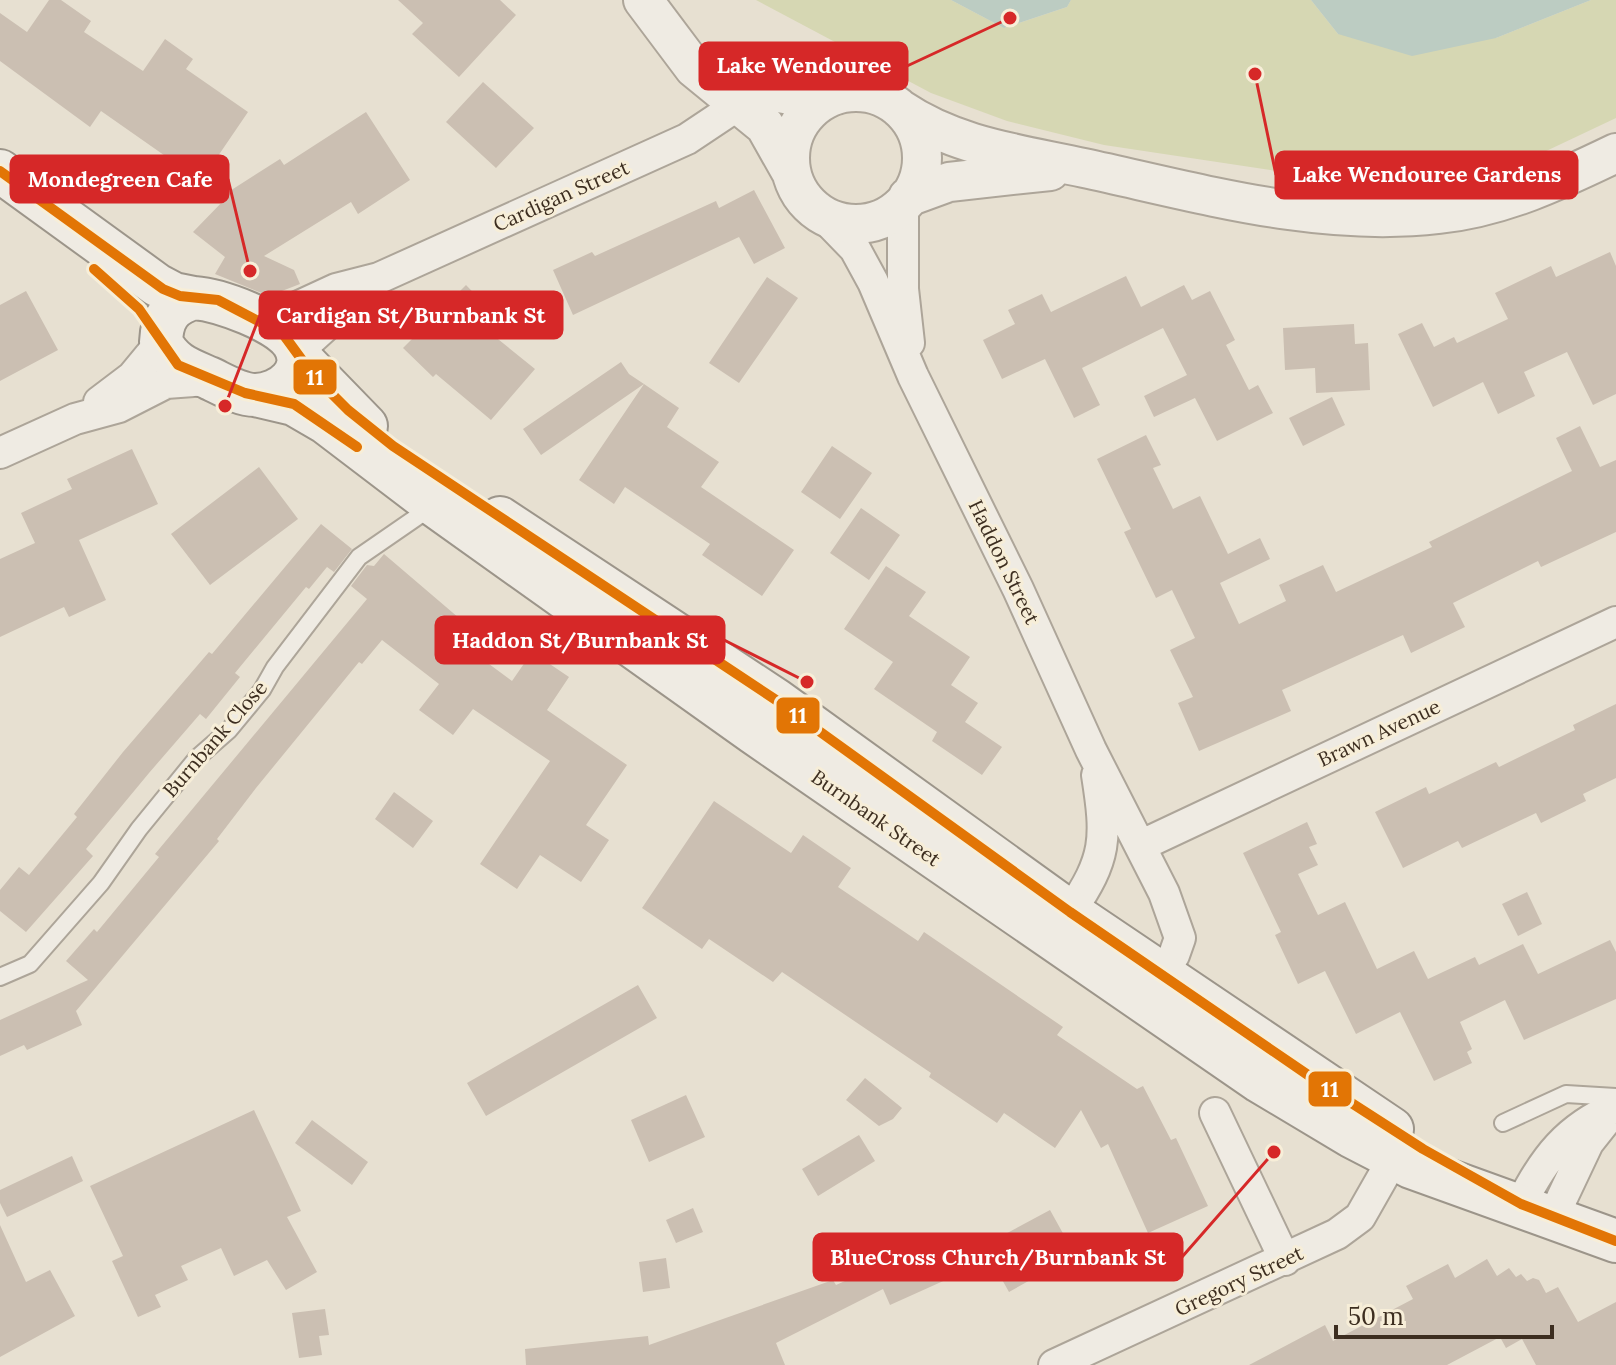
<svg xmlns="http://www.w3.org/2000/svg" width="1616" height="1365" font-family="Lora,serif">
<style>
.green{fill:#d6d7b3}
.water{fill:#bcccc2}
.building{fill:#cbbfb2}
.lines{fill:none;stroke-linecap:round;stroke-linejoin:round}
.service-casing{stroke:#ada599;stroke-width:20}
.minor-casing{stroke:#ada599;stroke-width:34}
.tertiary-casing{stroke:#ada599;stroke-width:42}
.secondary-casing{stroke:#9c958a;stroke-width:46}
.service{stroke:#efebe3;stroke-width:16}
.minor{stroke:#efebe3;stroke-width:30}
.tertiary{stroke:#efebe3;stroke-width:38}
.secondary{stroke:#efebe3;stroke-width:42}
.bus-1-casing{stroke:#f7eed8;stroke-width:16}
.bus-1{stroke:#e27505;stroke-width:10}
.labels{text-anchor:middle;stroke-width:6;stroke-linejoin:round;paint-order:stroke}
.street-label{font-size:20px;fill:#3d2e20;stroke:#f7eed8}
.leader{fill:none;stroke:#d62828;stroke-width:3}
.callout-dot{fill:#d62828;stroke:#f7eed8;stroke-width:3}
.callout{fill:#d62828;stroke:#d62828;stroke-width:3}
.callout-label{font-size:22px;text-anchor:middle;font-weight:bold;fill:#fff}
.line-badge{stroke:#f7eed8;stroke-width:3}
.badge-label{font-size:22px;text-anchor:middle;font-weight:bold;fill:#fff}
</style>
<rect width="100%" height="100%" fill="#e7e0d1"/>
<path class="green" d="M756,0H951L1004,28L1067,7L1071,0H1311L1338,34L1496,38L1591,0H1616V118L1523,162L1448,180L1369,185L1104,145L1007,121L931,93Z"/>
<path class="water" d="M951,0H1071L1067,7L1004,28Z
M1311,0H1591L1496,38L1412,56L1338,34Z"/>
<path class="building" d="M49,0H61L91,21L84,32L143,71L165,39L193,59L186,69L248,112L201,181L101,111L90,127L0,61V13L27,32Z
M398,0H500L516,15L459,77L412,34L423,23Z
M483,82L534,128L496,168L446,122Z
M366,112L410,180L358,214L351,202L264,256L294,270L300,284L269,296L215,274L225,257L193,232L226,198L222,196L280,159L284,165Z
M754,190L785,248L754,264L739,237L573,315L553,270L592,252L595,256L716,201L719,208Z
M1610,252L1616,266V394L1593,405L1567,352L1524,372L1535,396L1498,414L1483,382L1433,407L1398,334L1422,323L1434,347L1454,337L1457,343L1508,319L1495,293L1551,266L1556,277Z
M1126,276L1141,307L1184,285L1192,300L1210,291L1235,340L1226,345L1249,390L1258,385L1273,413L1217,441L1195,398L1154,417L1144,396L1187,375L1163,328L1082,368L1100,405L1074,418L1045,359L1002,379L983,340L1015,324L1008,310L1042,294L1051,312Z
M767,277L798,298L739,383L709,363Z
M466,285L495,315L483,327L535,369L491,420L436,374L433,377L403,348Z
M26,291L58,350L0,381V305Z
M1354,324L1355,344L1368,343L1370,390L1316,393L1315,368L1285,370L1283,328Z
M621,362L629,374L644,384L541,455L523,429Z
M644,384L679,408L667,427L719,462L701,487L794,550L762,596L702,555L710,544L625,487L614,504L579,480Z
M1332,397L1345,425L1303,446L1289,418Z
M1580,426L1600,467L1616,460V532L1541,567L1538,561L1453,603L1465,627L1411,653L1403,635L1282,690L1291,711L1199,751L1178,703L1193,697L1170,650L1195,638L1172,590L1156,598L1124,532L1131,529L1097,459L1146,435L1161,465L1153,468L1173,509L1200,496L1228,554L1260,538L1270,559L1220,583L1239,624L1286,601L1279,585L1323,565L1336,592L1432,547L1429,542L1572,471L1556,438Z
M832,446L872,473L840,519L801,492Z
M132,449L158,504L79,540L106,600L69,617L64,607L0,637V559L35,543L21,513L72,489L67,479Z
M259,467L298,519L210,585L171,534Z
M861,508L900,535L869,580L830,553Z
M321,524L352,549L334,572L327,567L309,589L306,587L235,673L240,677L206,719L200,714L149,773L86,849L93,856L26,932L0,911V890L19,867L29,875L77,817L74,814L123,752L209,652L212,654Z
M384,554L473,630L462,644L512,681L532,652L569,677L547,710L627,765L586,825L609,840L581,882L540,855L517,889L480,864L550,761L473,709L453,735L419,710L439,684L382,640L362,664L359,662L256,788L217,839L219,841L76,1011L82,1025L27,1050L24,1045L0,1056V1020L88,980L66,961L94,929L97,932L159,857L155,854L367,599L351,586L367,565L374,566Z
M886,566L926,592L909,616L970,657L951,685L978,703L965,722L1002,747L982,775L932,741L937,732L874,689L893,662L844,629Z
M1616,704V778L1583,794L1586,801L1541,823L1536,813L1462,848L1458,841L1403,868L1375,812L1426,787L1429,794L1496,762L1499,767L1575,730L1573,725Z
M394,792L433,821L413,848L375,819Z
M714,801L791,853L803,835L851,868L838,887L918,941L924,932L1063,1027L1057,1035L1137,1089L1143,1086L1171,1140L1176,1138L1208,1206L1148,1233L1108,1144L1101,1148L1081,1110L1055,1148L1004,1113L997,1123L929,1077L931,1073L782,972L773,982L709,939L702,949L642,908Z
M1307,822L1317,844L1309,847L1318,865L1298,874L1318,915L1345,902L1377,969L1414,951L1428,979L1475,957L1479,965L1523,944L1538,974L1610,940L1616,952V999L1524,1040L1505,1000L1460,1022L1472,1049L1467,1052L1472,1063L1434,1081L1400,1012L1356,1034L1325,971L1298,984L1275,935L1281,932L1243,853Z
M1527,892L1542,924L1518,936L1502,904Z
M638,985L657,1018L486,1116L467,1083Z
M865,1078L902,1108L893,1119L879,1126L846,1100Z
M686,1095L705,1137L649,1162L631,1120Z
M254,1110L301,1211L287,1217L317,1272L286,1290L267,1260L234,1276L221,1248L181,1266L188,1280L155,1295L161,1307L138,1317L112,1261L123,1256L90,1186Z
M312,1120L368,1162L352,1185L295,1143Z
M859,1135L875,1161L818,1196L802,1169Z
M72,1156L83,1181L7,1217L0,1203V1190Z
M693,1208L703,1232L676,1243L666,1220Z
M1050,1210L1075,1255L1009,1292L983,1246Z
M0,1225L26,1282L50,1270L75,1316L0,1357Z
M934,1241L950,1278L890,1305L883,1289L776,1343L785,1365H526L525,1349L648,1336L649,1345L833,1280L836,1285Z
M666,1258L670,1288L643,1292L639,1262Z
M1487,1259L1497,1276L1509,1268L1516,1277L1521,1274L1527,1281L1533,1278L1539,1280L1546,1293L1558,1287L1578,1322L1616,1302V1365H1536L1522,1339L1506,1348L1500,1337L1447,1365H1249L1325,1325L1333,1341L1413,1299L1406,1286L1448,1264L1455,1278Z
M325,1309L329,1335L319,1336L322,1355L299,1358L292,1313Z"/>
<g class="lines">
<defs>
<path id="service" d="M0,977L30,964L101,883L139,829L197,758L229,730L262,690L275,667L359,557L433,506
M1503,1123L1566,1094L1616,1097"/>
<path id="minor" d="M903,203V289L909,343
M823,216L855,249L873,282L913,376L1018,589L1091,750L1164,893L1180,938L1174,955L1160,974
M252,316L284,313L336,289L379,278L687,139L738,105
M297,352L375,281
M99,402L132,377L161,342
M0,453L75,419L119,407L166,383L207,380
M1142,845L1616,622
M1070,912C1107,858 1107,839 1097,775
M1215,1113L1285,1260
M1521,1204C1544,1158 1567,1128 1616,1107
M1553,1217L1588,1143L1611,1114
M1054,1365L1337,1234L1360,1217L1393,1159"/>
<path id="tertiary" d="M643,0L694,68L765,126L791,172
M717,63C754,91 791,101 836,95
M790 158a66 66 0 1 1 132 0a66 66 0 1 1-132 0Z
M900,109C956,147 1020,154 1084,168C1200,193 1319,228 1439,214C1503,207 1558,181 1616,153
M908,197L949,182L1050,171"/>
<path id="secondary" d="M0,171L157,285L174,294L194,298
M194,298C220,300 278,321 293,343C311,371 281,395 255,395C240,395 222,384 209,378C188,369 172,364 161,342C162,318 170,305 194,298Z
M298,356L366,426
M255,395L294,404L325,422L434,505L754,733L1259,1081L1351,1136L1411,1167L1616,1241
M500,518L776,700L1070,912L1392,1129"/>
</defs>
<use href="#service" class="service-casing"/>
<use href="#minor" class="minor-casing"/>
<use href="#tertiary" class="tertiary-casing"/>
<use href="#secondary" class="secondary-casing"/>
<use href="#service" class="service"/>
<use href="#minor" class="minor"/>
<use href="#tertiary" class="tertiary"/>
<use href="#secondary" class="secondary"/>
<defs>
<path id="bus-1" d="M0,171L163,289L180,296L218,300L283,334L313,375L348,410L393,446L776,700L1070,912L1308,1075L1423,1149L1521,1204L1616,1241
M94,269L139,309L178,365L245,393L294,404L357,447"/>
</defs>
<use href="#bus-1" class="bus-1-casing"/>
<use href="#bus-1" class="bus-1"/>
</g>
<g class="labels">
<g class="street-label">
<text transform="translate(561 196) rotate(-24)" y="7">Cardigan Street</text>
<text transform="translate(1004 562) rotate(64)" y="7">Haddon Street</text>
<text transform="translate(1379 733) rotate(-25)" y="7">Brawn Avenue</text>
<text transform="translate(215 739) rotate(-49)" y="7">Burnbank Close</text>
<text transform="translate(876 818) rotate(35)" y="7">Burnbank Street</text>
<text transform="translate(1239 1281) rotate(-25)" y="7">Gregory Street</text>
</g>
</g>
<path class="leader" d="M1010 18L907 66M1255 74L1276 175M250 271L228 179M225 406L260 315M807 682L724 640M1274 1152L1182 1257"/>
<g class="callout-dot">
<circle cx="1010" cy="18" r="8"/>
<circle cx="1255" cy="74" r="8"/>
<circle cx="250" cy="271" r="8"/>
<circle cx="225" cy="406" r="8"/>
<circle cx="807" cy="682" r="8"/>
<circle cx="1274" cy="1152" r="8"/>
</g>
<g class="callout">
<rect x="700" y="43" width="207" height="46" rx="8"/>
<rect x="1276" y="152" width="301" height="46" rx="8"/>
<rect x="11" y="156" width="217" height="46" rx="8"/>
<rect x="260" y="292" width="302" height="46" rx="8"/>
<rect x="436" y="617" width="288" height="46" rx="8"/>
<rect x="814" y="1234" width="368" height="46" rx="8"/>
</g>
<g class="callout-label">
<text x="804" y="73">Lake Wendouree</text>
<text x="1427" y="182">Lake Wendouree Gardens</text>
<text x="120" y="187">Mondegreen Cafe</text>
<text x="411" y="323">Cardigan St/Burnbank St</text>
<text x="580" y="648">Haddon St/Burnbank St</text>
<text x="998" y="1265">BlueCross Church/Burnbank St</text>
</g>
<g class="line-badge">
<rect x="292" y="358" width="46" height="38" rx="8" fill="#e27505"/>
<rect x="775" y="696" width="46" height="39" rx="8" fill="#e27505"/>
<rect x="1307" y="1070" width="46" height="38" rx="8" fill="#e27505"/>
</g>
<g class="badge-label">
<text x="315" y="385">11</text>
<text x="798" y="723">11</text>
<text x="1330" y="1097">11</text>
</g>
<path d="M1336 1325v12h216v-12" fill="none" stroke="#3d2e20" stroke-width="4"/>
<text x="1348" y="1325" font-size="24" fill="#3d2e20" stroke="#f7eed8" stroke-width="6" paint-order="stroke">50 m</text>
</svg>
